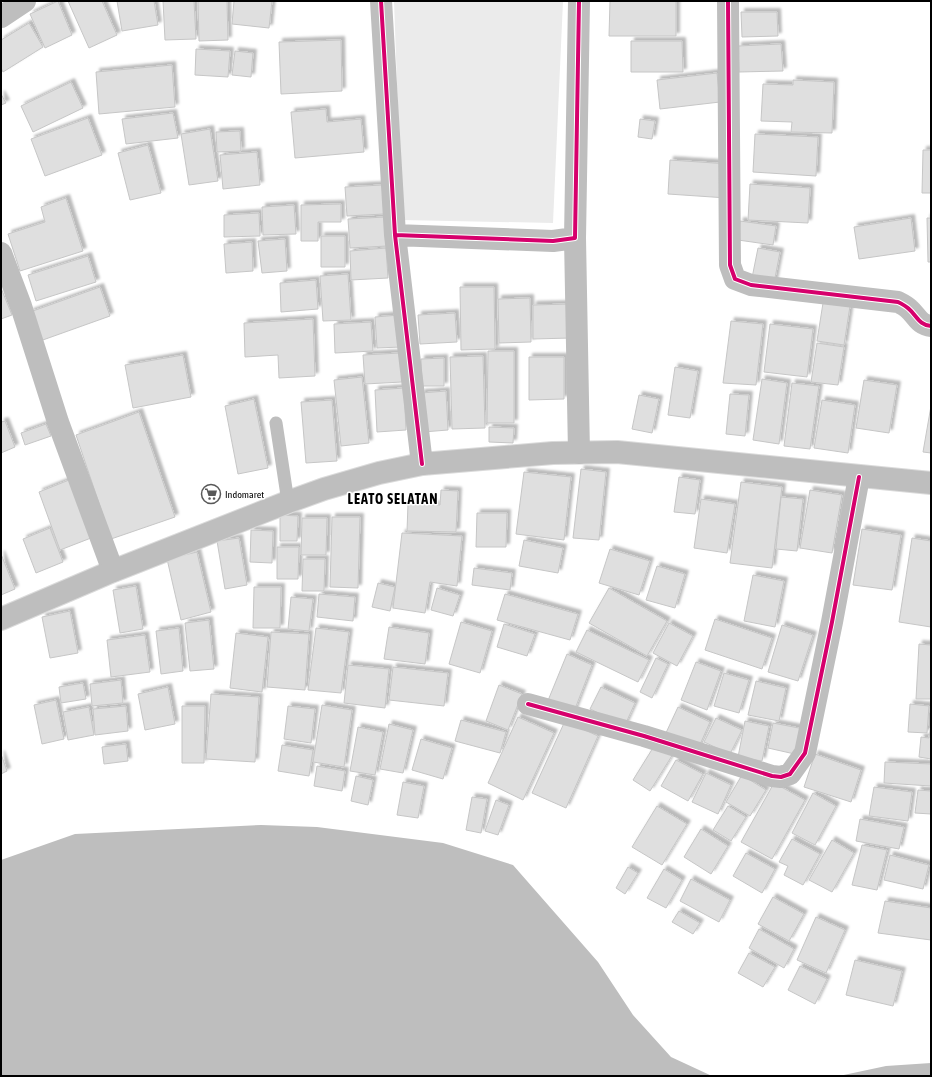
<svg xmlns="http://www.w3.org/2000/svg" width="932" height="1077" font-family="'Asap Condensed',sans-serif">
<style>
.green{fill:#ebebeb}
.water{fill:#bebebe}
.building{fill:#dfdfdf;stroke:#c6c6c6;filter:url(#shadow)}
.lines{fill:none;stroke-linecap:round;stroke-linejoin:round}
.trunk-casing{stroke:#dbdbdb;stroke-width:24}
.service{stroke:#bebebe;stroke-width:13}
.minor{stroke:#bebebe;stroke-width:22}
.trunk{stroke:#bebebe;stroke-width:22}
.cycleway-casing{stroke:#fff;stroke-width:6}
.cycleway{stroke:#d6006c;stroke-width:4}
.labels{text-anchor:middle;stroke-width:3;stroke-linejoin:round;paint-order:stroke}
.poi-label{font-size:10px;fill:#000;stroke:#fff;text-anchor:start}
.district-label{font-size:14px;font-weight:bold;letter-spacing:1px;fill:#000;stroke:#fff}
</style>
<defs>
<filter id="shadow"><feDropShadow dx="3.5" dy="-3.5" stdDeviation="1" flood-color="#0004"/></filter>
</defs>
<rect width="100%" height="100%" fill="#fff"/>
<path class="green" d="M394,1H563L553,223L402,220Z"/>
<path class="water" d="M261,825L317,827L443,843L513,865L598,962L633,1015L671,1057L712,1076H1V860L75,834Z
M931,1063V1076H839L886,1066Z"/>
<path class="building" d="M58,1L72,35L45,48L30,14Z
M68,1H102L117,35L89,48Z
M117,1H154L158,25L122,31Z
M163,1H194L196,39L165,40Z
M198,1H227L228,40L199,41Z
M234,1H272L269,28L232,24Z
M610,1H676V36H609Z
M741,12H777L778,36L742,37Z
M29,23L43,47L3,72L1,68V40Z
M341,40L342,91L281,94L279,42Z
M631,41H682L683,72H631Z
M781,44L783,71L739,72L738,46Z
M196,49L230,51L228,77L195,75Z
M235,51L253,53L251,77L232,75Z
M172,65L175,107L99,114L96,72Z
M717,73L720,102L660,109L657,80Z
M793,80L834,82L832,133L791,132L792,122L761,121L763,84L793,85Z
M71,82L83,108L33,132L21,106Z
M1,94L6,103L1,105Z
M326,109L327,122L361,119L364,152L295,158L291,112Z
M173,113L178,138L126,144L122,119Z
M88,118L102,155L45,176L31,139Z
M640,119L655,121L652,139L638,137Z
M210,129L218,181L189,185L181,134Z
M240,131L241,151L217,152L216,132Z
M755,134L818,137L816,176L753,172Z
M148,145L161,193L130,200L118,153Z
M923,150H931V193H922Z
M257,152L260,185L223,189L220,155Z
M670,160L729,164L727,198L668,194Z
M750,184L810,188L808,223L748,220Z
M382,185L384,214L347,216L345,187Z
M66,198L83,251L20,271L8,234L45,222L41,207Z
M341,204V222H318V241H301V205Z
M294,205L296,234L263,235L262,207Z
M259,213L260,236L224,237V215Z
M385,217L387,246L350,248L348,219Z
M911,218L915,251L859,259L854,227Z
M927,218H931V262H928Z
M740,221L776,226L773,245L738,240Z
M321,236H345V267H321Z
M285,239L287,271L262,273L258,241Z
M252,242L253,271L226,273L224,244Z
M386,248L388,278L351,280L350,251Z
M758,248L780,252L774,283L752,278Z
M88,256L96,282L36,301L28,275Z
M348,274L351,320L323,321L320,276Z
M316,280L318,309L281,312L280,283Z
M100,287L110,316L40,341L30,312Z
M460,287H494L495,349L461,350Z
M1,288L12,315L1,319Z
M530,298L531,342L499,343L498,299Z
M823,303L850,306L844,345L817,341Z
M570,304L571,338L533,339V305Z
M455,313L457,342L420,344L418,315Z
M399,315L401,347L377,348L375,317Z
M313,319L315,376L279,378L278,355L245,357L244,323Z
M731,321L763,324L756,385L723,383Z
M371,322L373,351L335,353L334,324Z
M770,324L813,329L807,377L764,372Z
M817,343L844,347L838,385L811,382Z
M488,351H514V423H487Z
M400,353L402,382L365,384L363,355Z
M183,355L191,397L133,408L125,365Z
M483,356L485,428L452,429L450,357Z
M529,357H564V399L529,400Z
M444,358V386H422L421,359Z
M675,367L698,371L690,418L668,415Z
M362,377L369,443L341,446L334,380Z
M762,379L787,383L779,444L753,440Z
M864,380L897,385L889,433L856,428Z
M792,383L819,386L810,449L784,446Z
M404,388L406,430L377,432L375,390Z
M446,391L448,430L423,432L421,393Z
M730,394L749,395L745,436L726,434Z
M639,395L659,399L652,433L632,429Z
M254,399L268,468L238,474L225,406Z
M332,400L337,461L306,463L301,402Z
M822,400L855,405L848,453L814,448Z
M931,406V453L923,452Z
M139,412L175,517L111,539L76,435Z
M5,421L15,447L1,453V422Z
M46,424L51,436L25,445L21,433Z
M489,427L514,428L513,443L489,442Z
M581,469L606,472L599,540L573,538Z
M524,472L571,477L564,540L516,534Z
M679,477L700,480L695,514L674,512Z
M69,480L91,538L60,550L39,492Z
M741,482L782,487L772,568L730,563Z
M441,490L458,491L456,532L407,531L408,504L440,505Z
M810,490L842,495L832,553L800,548Z
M781,497L803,499L797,551L776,549Z
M701,499L735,504L727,553L694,548Z
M477,513H507L506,547H476Z
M280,515L298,516L297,541H280Z
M332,517H360L358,588L330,587Z
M302,518H327L326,555H301Z
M50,528L63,562L36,573L23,539Z
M862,529L901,535L892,590L853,585Z
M251,530L273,531L272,563L250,562Z
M402,533L462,536L457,586L430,582L425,613L393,608Z
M239,538L247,585L225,589L217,541Z
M912,538L931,541V627L899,622Z
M524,540L563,548L558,573L519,566Z
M277,547H299L298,579H277Z
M610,549L650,561L639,595L599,583Z
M197,552L211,612L181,620L167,559Z
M1,554L15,589L1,595Z
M303,559H325L324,591H302Z
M657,566L685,574L675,608L646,600Z
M474,568L512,573L510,590L472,585Z
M753,575L784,581L775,627L744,621Z
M378,583L395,587L390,611L372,607Z
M136,586L143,629L120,633L113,590Z
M254,587H281L280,628H253Z
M437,588L460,595L453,616L431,610Z
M609,588L667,621L647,656L589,623Z
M319,594L355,597L353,621L317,617Z
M505,594L578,614L570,640L497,620Z
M291,597L313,599L309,631L288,629Z
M70,611L78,653L50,658L42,617Z
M715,619L772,638L762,669L705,650Z
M209,620L214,669L190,671L185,623Z
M461,622L492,631L480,673L449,664Z
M669,623L693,636L677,666L653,653Z
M504,624L535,634L527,656L497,647Z
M782,625L813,635L798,681L768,672Z
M389,627L429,633L425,664L384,659Z
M179,628L183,671L161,674L156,631Z
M316,628L349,632L341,693L308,690Z
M587,630L649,660L638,682L576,652Z
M271,632L309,634L305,690L267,687Z
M236,633L268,637L262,692L230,688Z
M145,635L150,672L111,677L107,640Z
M919,644L931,645V699H916Z
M567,654L592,665L573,714L547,703Z
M656,658L668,664L652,698L640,692Z
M696,662L721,671L707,710L681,700Z
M348,665L389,669L385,708L344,703Z
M393,667L448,673L444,706L389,700Z
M724,673L749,680L739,713L714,706Z
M121,680L123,703L92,706L90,684Z
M756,681L786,688L779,721L748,715Z
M83,683L86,699L61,703L59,687Z
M499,685L522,694L508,730L486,721Z
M168,687L175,724L145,730L138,694Z
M601,687L635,703L625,725L590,709Z
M211,694L259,697L255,762L206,759Z
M56,700L64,739L42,744L34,705Z
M910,704L929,706L927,733L908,732Z
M322,705L352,710L344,767L313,762Z
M126,706L128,731L95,735L93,709Z
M182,706H205L204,763H182Z
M288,706L315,709L311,743L284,739Z
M89,707L94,735L68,740L63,712Z
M678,707L710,722L698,749L665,735Z
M518,717L554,733L523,800L488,783Z
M716,718L742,730L730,754L704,742Z
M461,720L506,732L500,753L455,741Z
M565,721L598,736L566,808L532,793Z
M745,721L769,726L762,761L738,757Z
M773,723L804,729L799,755L768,748Z
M389,724L413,730L403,773L380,769Z
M931,724V759L919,757L921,737L929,738Z
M358,727L383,732L375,775L350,771Z
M421,739L452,748L443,779L412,770Z
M656,743L673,754L650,791L633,780Z
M126,744L128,761L104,764L102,747Z
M282,745L313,750L309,776L278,771Z
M1,754L7,771L1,774Z
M815,754L861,770L851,802L804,787Z
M676,760L703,774L688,801L661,786Z
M885,762L931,764V786L884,783Z
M317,766L345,771L342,791L314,786Z
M706,773L731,785L718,814L692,802Z
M742,775L766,790L750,816L726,802Z
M356,776L373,780L368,805L351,801Z
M403,782L424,786L418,818L397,815Z
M774,783L805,800L772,859L741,842Z
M874,787L912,792L908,821L869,816Z
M918,790L931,791V814L915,813Z
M813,793L836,806L815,845L792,833Z
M472,797L487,799L481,833L466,830Z
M496,800L509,805L498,835L485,831Z
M657,806L687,824L662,865L632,847Z
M728,806L746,817L731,841L713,830Z
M860,819L904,827L899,849L856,841Z
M701,829L728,846L711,874L684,857Z
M792,839L820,854L803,885L784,875L788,866L779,862Z
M832,840L854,853L832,892L809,880Z
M862,845L887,850L877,890L852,885Z
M746,853L775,869L762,893L733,876Z
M890,855L929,865L923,889L884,880Z
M628,867L638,873L625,894L616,888Z
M664,869L682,880L666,908L647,898Z
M691,879L730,900L719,922L680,901Z
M773,897L804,914L789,941L758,924Z
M885,901L931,908V940L878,933Z
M679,911L700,923L693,934L672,922Z
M816,917L845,930L826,973L797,960Z
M759,929L794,949L784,968L749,948Z
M749,953L775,967L763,987L738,973Z
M855,960L902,971L893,1006L846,995Z
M800,966L827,979L815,1004L788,990Z"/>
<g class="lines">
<defs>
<path id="trunk" d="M1,619L113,571L288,502L324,489L379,473L422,464L553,453L617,452L931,483"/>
</defs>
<use href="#trunk" class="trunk-casing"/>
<path class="service" d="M276,423L288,502"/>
<path class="minor" d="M381,1L395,235L422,464
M728,1L730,265L735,279L751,285L898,302C902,304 906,306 909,309C917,316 919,325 931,326
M1,17L25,1
M395,235L553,241L575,238L579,1
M575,238L579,453
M1,253L21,306L58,422L113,571
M528,704L644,736L772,776L781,777L790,774L805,753L832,622L859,477"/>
<use href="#trunk" class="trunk"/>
<defs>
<path id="cycleway" d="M381,1L395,235L422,464
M728,1L730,265L735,279L751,285L898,302C902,304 906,306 909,309C917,316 919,325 931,326
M395,235L553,241L575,238L579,1
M528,704L644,736L772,776L781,777L790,774L805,753L832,622L859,477"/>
</defs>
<use href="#cycleway" class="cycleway-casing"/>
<use href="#cycleway" class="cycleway"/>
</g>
<defs>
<symbol id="supermarket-ring" viewBox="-11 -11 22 22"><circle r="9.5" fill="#fff" stroke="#595959" stroke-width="1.5"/><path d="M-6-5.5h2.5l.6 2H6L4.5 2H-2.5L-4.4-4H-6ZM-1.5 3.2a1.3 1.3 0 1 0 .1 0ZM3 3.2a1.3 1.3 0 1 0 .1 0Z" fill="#595959"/></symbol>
</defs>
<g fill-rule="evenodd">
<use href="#supermarket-ring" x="200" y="483" width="22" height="22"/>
</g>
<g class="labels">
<g class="poi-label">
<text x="225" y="498">Indomaret</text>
</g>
<g class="district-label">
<text x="393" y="504">LEATO SELATAN</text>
</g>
</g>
<rect width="932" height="1077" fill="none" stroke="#000000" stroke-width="4"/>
</svg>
